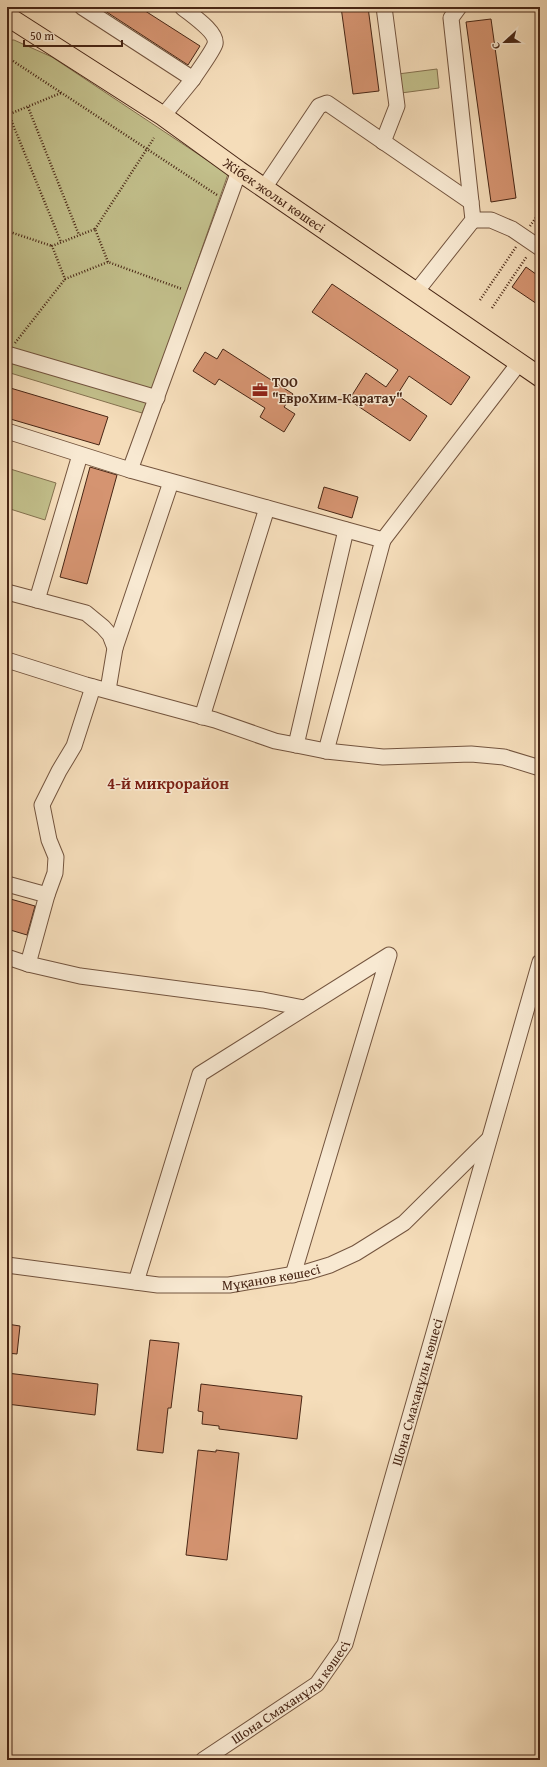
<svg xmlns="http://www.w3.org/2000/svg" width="547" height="1767" font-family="'Gentium Book Plus',serif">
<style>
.green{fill:#c2bf8b;stroke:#857250}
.building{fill:#d59471;stroke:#482615}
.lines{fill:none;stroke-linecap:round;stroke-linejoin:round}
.minor-casing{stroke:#73543e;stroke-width:17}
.major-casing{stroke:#482615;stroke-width:21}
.path{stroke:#482615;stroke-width:2.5;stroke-dasharray:1 2;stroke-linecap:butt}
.minor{stroke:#f8e9d2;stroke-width:15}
.major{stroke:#f5ddba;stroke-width:19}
.labels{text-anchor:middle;stroke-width:3;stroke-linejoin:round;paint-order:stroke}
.street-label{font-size:14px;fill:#482615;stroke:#f8e9d2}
.poi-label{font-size:14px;font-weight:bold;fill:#482615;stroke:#f8e9d2;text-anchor:start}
.quarter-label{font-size:16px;font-weight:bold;fill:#7a1f14;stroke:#f8e9d2}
</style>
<rect width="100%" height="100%" fill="#f5ddba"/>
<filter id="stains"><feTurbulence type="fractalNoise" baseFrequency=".005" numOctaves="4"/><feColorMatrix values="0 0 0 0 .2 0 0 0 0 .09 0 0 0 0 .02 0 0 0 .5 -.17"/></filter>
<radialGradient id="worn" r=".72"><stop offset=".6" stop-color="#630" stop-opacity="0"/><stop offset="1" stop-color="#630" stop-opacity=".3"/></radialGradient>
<path class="green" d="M7,40H14L52,57L228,174L152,391L142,413L7,372Z
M437,69L439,88L401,93L398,74Z
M7,468L56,483L45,520L7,508Z"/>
<path class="building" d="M99,7H139L200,46L188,65Z
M341,7H368L379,91L353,94Z
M491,19L516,198L491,202L466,22Z
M526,267L540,277V306L512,287Z
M332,284L470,377L451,405L409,376L397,395L427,416L410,441L349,400L366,373L386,387L398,370L312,312Z
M223,349L293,394L284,407L295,414L284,432L260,417L265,408L219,379L215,385L193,371L205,352L217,359Z
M7,387L108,417L99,445L7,418Z
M90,467L117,475L87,584L60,577Z
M324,487L358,497L352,518L318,508Z
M7,898L35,906L27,935L7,929Z
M7,1324L20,1326L17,1354L7,1353Z
M150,1340L179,1343L171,1408H168L163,1453L137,1450Z
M7,1373L98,1384L95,1415L7,1404Z
M201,1384L302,1396L297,1439L219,1429V1426L202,1424L203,1412L198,1411Z
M198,1450L216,1452V1450L239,1453L227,1560L186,1555Z"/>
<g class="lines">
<defs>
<g id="minor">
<path d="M82,7L193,79C198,71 213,51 215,44C218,32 190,14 182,7"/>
<path d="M163,116L193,79"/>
<path d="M383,142L397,106L384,7"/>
<path d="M264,188L319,106L327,103L471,202"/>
<path d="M473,220H491L512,229L540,248"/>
<path d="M416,292L473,220L451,18L459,7"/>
<path d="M7,354L157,398"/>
<path d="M7,431L130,470L239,171"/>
<path d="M130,470L383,540L326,751"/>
<path d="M383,540L519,363"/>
<path d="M7,592L86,613L103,627L110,635L115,648L108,690"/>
<path d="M37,600L80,455"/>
<path d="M115,648L171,482"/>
<path d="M7,660L86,685L215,720L275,741L296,745L326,751L383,757L471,754L504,757L540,768"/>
<path d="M202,717L267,508"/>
<path d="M296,745L346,530"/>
<path d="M7,884L47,895L28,964L7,957"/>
<path d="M47,895L55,873L56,857L49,840L42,805L59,771L74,746L93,687"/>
<path d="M28,964L80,976L263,1000L304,1008"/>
<path id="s1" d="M7,1265L158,1285H229L307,1272L330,1265L356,1253L404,1223L489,1139"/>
<path d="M136,1282L200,1074L389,955L293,1275"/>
<path id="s2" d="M203,1760L317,1684L345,1644L540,962"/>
</g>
<g id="major">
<path id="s3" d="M7,16L163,116L239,171L540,377"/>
</g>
</defs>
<use href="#minor" class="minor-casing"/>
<use href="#major" class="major-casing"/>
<path class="path" d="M13,61L217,195
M28,107L79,235
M7,115L61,93
M9,115L61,242
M530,226L540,212
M95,229L154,138
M7,231L52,246
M108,262L95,229L52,246L65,279L108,262L182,289
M480,300L516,247
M492,308L527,256
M15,343L65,279"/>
<use href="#minor" class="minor"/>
<use href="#major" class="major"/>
</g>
<defs>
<symbol id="office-bare" viewBox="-9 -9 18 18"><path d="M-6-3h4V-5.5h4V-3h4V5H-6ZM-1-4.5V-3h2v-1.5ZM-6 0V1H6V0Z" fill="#8f2418" stroke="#f8e9d2" stroke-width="2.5" paint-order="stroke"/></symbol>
</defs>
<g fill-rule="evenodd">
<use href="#office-bare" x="249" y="379" width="22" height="22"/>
</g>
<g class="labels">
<g class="street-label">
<text dy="5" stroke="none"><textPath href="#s3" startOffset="322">Жібек жолы көшесі</textPath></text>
<text dy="5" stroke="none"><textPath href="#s1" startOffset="266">Мұқанов көшесі</textPath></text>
<text dy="5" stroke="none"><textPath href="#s2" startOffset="448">Шона Смаханұлы көшесі</textPath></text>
<text dy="5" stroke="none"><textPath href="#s2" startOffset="112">Шона Смаханұлы көшесі</textPath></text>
</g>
<g class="poi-label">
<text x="272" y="387">ТОО<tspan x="272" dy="16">"ЕвроХим-Каратау"</tspan></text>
</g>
<g class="quarter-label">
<text x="168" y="789">4-й микрорайон</text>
</g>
</g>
<rect width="547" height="1767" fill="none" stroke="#f5ddba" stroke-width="24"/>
<rect x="8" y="8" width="531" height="1751" fill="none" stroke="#482615" stroke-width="2"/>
<rect x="12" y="12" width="523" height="1743" fill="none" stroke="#482615"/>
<g transform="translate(505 42) rotate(248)" stroke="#f8e9d2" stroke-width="3" paint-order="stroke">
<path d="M0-3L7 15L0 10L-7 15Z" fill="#482615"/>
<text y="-6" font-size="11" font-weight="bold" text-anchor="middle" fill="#482615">С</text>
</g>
<path d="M24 40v6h98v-6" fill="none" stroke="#482615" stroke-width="2"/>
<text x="30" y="40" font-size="12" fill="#482615" stroke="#f8e9d2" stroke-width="3" paint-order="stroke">50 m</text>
<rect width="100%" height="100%" filter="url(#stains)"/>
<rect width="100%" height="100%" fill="url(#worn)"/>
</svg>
